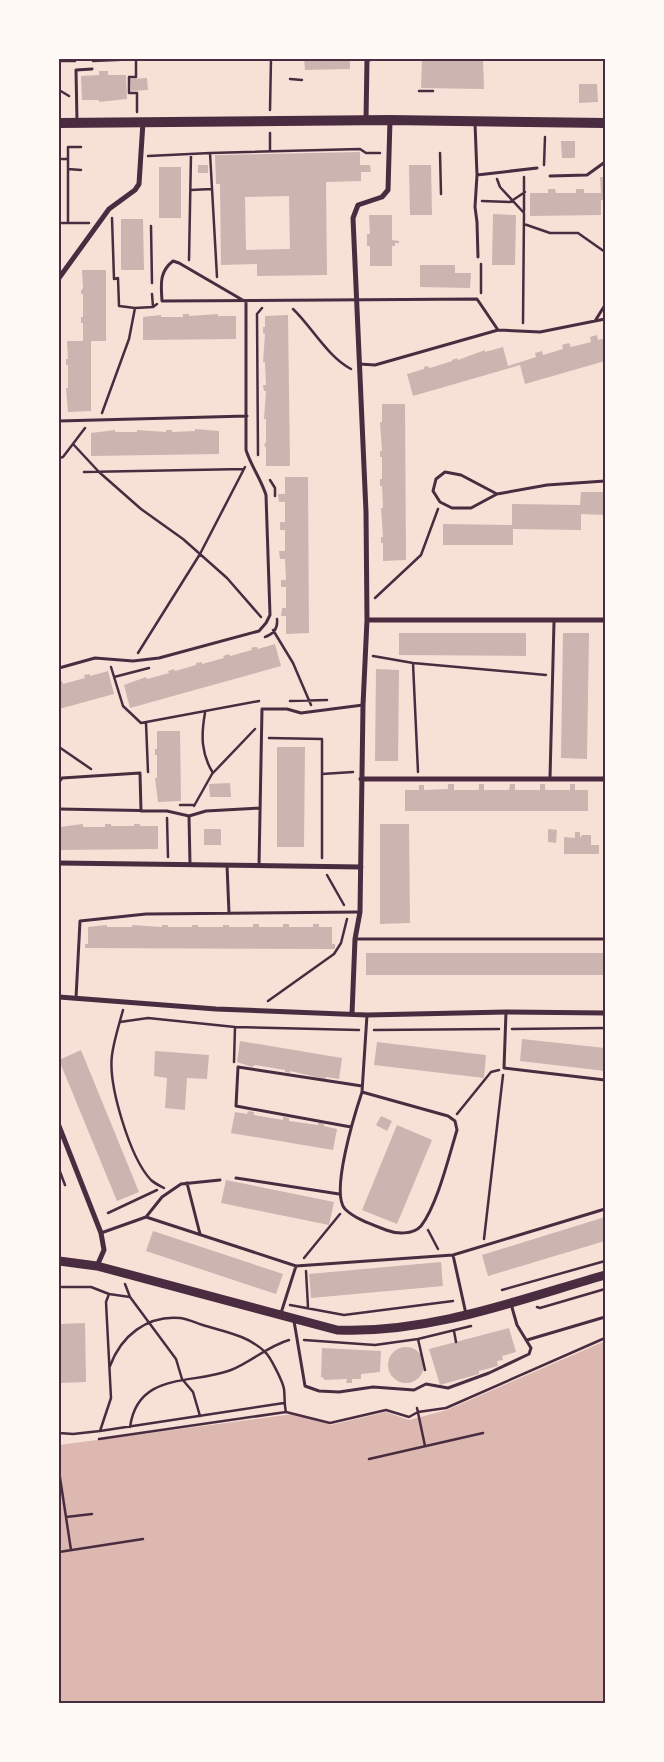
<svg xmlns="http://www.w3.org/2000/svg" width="664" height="1762" font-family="Raleway,sans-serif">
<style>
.water{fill:#dcb8b0}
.building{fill:#ccb4b1;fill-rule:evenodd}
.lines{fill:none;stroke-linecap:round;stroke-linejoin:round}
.path{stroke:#4a2c40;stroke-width:2.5}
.service{stroke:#4a2c40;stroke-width:3}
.minor{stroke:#4a2c40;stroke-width:5}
.tertiary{stroke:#4a2c40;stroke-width:9}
.secondary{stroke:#4a2c40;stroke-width:10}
.neatline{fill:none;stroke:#4a2c40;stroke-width:2}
</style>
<rect width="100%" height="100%" fill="#f7e1d7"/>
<path class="water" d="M605,1341V1703H59V1445L293,1414L331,1425L386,1412L409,1420L447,1410Z"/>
<path class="building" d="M304,59H350V69L305,70Z
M422,59H483L484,89L421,88Z
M99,71H108V75H126L127,99L99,102V100H82L81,76L99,75Z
M147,78L148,90L131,91L130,79Z
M579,84H597L598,102L579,103Z
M561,141H575V158H562Z
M360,152V165H370L371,172H361V181L326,182L327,275L257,276V264L221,265L220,184H216L215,155ZM289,196L290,249L246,250L245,197Z
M198,165H208V173H198Z
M409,165H431L432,215H410Z
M159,167H181V218H159Z
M600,177H605V200H601V215L530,216V193H548V189H555L556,193H576V189H584V193H601Z
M493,214L516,215L515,265H492Z
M369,215H392V240L399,241V243H395V246H392V266H370V246H367V234H370Z
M121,219H143L144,270H121Z
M420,265H455V273H471L470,288L420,287Z
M82,270H106V341H91V411L68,412L66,388H68V365H66V359H68L67,341H83V323H81V317H83V294H81V291L83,288Z
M183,314H189V316L218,314V316H236V339L143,340V317L161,315V317H183Z
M288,315L290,466H266V448L264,445L266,442V419H264L266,391H264L263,385H266L265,362H263L265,334L263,333V327H265V316Z
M597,335L598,340L605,338V361L525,384L520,365L413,396L407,374L424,369V367L427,366L430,368L452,361V360L457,358L458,360L485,350V352L503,347L508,366L536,357L535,353L542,351L543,355L563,349L562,345L569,343L571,347L591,342L590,337Z
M382,404H405L406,560L383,561V543H381V537H383L381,508H383L382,486H380V479H382V457H380V451H382L380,422H382Z
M195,429L219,431V454L91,456V433L115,430V432H137V430L166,432V430H172V432L195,431Z
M285,477H308L309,633L286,634V616H281L282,608H286V587H281V580H286L285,559H280L279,551H285V530H280V522H285V502H279L278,494H285Z
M581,492H605V515L581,514V530L513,529V545H443V524L512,525V504L580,505Z
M399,633H526V656L399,655Z
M563,633H589L587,759L561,758Z
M275,644L281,666L130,708L124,685L146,677L147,679L169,673L168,671L174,669L175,671L196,665V663L202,662V664L224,658L223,656L229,654L230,656L252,650L251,648L254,647H257L258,649Z
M376,669L399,670L398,761H375Z
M108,671L114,694L59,709V682L62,681L63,684L85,678L84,675L90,674V676Z
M157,731H180L181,801L158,802L155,778H157V755H155V749H157Z
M277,747H305L304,847H277Z
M230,783L231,797H210L209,784Z
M448,784H454V790H479V784H484V790H509L510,784H515V790H540V784H545V790H570V784H575V790H588V811H405V790H419V785H424V790L448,789Z
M83,824V827H105V824H111V826H134V824H140V826H158V849L59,850V827Z
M380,824H409L410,923L380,924Z
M204,829H221V845H204Z
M548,829L557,830L556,843L548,842Z
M575,832H580V838L582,835H591V845H599V854H564V837L575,838Z
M253,924H259V927H283V924H289V927H313V924H319V927H332V944H335V949L85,948V944H88V927L107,925V927H132V925L162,927V925H168V927H192V925H198V927H223V925H229V927H253Z
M366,953H605V975H366Z
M522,1039L605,1048V1071L520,1061Z
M240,1041L342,1058L339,1079L326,1077L325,1079L290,1071V1073L285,1072V1070L255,1065L252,1067L237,1062Z
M377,1042L486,1055L484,1078L374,1065Z
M81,1050L139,1192L117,1201L59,1060Z
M155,1051L209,1055L207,1079L187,1078L185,1110L165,1108L167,1078L154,1076Z
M248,1111L254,1112V1115L283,1120V1117L289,1118V1121L318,1125V1123H321L324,1124V1126L337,1129L333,1150L231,1133L235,1112L247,1114Z
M381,1116L392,1121L387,1131L376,1125Z
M397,1125L432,1140L397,1224L362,1210Z
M226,1180L334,1202L329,1225L221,1203Z
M605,1217V1241L488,1276L482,1255Z
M153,1231L283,1274L276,1294L146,1251Z
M441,1262L443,1286L311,1298L309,1274Z
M85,1323L86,1382L59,1383V1324Z
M509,1328L516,1352L502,1356L503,1360L497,1361L498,1366L479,1371V1374L440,1385L429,1349Z
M388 1365a18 18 0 1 1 36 0a18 18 0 1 1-36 0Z
M322,1348L381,1351L380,1372L361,1374V1379H352V1383H346L347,1379L324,1380V1378L321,1377Z"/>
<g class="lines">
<path class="path" d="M136,60V77H129V93H137V112
M59,61H75
M93,61L140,59
M290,79L302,80
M59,90L69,96
M419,91H433
M270,110L271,59
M270,151V133
M210,153L360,149L366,153H380
M440,153L441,194
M148,156L210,153L217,277
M59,159H68
M544,165L545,137
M68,169L81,170
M524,177V211
M497,179L500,187L524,213L523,323
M191,190L211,189
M482,201L510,202L525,192
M112,218L114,279L118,278L119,306L135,308
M59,223H68V147H81
M68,223H89
M524,224L550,233H578L605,252
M151,226L152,283
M189,260L191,154
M481,264V293
M152,294L153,307
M293,309C312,327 327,356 351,369
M102,413L129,339L135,308L153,307L157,304
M73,444L99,472L141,509L183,539L227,578L261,617
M258,455L257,314L262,308
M59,458L63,457L85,428
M84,472L244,469
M270,480L275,488V496
M375,598L421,555L438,509
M273,630L293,663L311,705
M265,637C274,634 278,628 277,619
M138,653L200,554L245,467
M373,656L413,663L418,772
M413,663L546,675
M111,667L123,706L141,723L259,701
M114,677L149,668
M290,701L327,700
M205,713C201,735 201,754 213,773
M146,723L148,772
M269,738L322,739V858
M59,747L91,769
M322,774L353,772
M180,805H194
M194,806L212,774L255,729
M167,818L168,857
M327,875L344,905
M268,1001L334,954L341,943L347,919
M123,1010C119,1025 114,1040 112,1055C108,1085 130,1158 151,1180C154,1183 160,1186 164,1188
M120,1022L148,1018L235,1027L359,1030
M512,1029L605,1028
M374,1030L499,1029
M234,1062L235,1027
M457,1114L491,1072L499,1070
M59,1169L65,1185
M108,1213L157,1190
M428,1230L438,1249
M484,1239L503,1075
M304,1258L340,1214
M306,1271L308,1307
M125,1284L130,1297L176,1359L182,1379L193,1392L200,1416
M59,1287H91L109,1294
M502,1290L605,1261
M130,1297L109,1294L106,1302L111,1398L100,1431L284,1403
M290,1305L344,1315L453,1301
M537,1307L540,1308L605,1289
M454,1331L456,1342
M418,1339L425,1370
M304,1340L375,1345L418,1339L471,1326
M110,1366C121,1336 147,1315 180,1318C189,1319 198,1324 206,1326C226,1332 249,1336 265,1352C270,1356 283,1382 284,1389C285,1397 284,1404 286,1412
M417,1408L425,1446
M130,1427C138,1371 192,1385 231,1370C251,1362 268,1346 289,1340
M59,1433L73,1434L100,1431
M99,1439L286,1412L330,1423L386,1410L409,1417L418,1412L446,1408L605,1338
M369,1459L483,1433
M59,1471L71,1550
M66,1517L92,1514
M59,1552L143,1539"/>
<path class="service" d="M367,60L378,59
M77,122L76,70L92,69
M475,123L477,175L475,207L477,222L478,257
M477,175L537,168
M550,176L587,175L605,162
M246,302L179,263L173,261C159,272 161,284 162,301L477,299L498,330L540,332L605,319
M595,321L605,305
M359,364L375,365L498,330
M59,421L247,416
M497,494L461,475L445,472L436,479L433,491L440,502L452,508H471L497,494L547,485L605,481
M59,668L95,658L133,661L159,658L259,631L266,623L270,615L266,495C261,479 251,466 246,450V302
M550,778L554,622
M59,782L62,778L140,773L141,811
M59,809L167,811L189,816L190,864
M189,816L206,811L260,808
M227,865L229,913
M259,865L262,709H287L301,713L363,705
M355,939H605
M76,998L80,921L146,914L360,912
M506,1012L504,1068L605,1080
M362,1092C355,1113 330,1193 345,1209C355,1219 373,1225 386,1230C396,1234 413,1235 421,1226C437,1206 449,1156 457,1130L455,1121L448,1116L362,1092L367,1015
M351,1127L236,1106L238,1067L362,1086
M236,1178L339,1194
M187,1183L200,1234
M146,1217L296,1266L453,1255
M101,1233L146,1217L162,1197L181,1184L220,1180
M281,1313L296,1266
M466,1314L453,1255L605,1209
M294,1321L305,1386L319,1391L339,1392L373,1387L414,1390L426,1384L448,1388L489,1373L529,1354L531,1348L517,1325L511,1304
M527,1340L605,1317"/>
<path class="minor" d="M366,120L367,59
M59,278L109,209L135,190L139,184L143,122
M367,620H605
M361,779H605
M59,863L361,867
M59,997L216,1009L367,1015L506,1012L605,1013
M352,1014L355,939L360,912L363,705L367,620L366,512L353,218L358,205L382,197L388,190L390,120
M59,1126L101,1233L104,1250L97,1266"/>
<path class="tertiary" d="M59,1261L97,1266L337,1330C429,1334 518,1300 605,1275"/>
<path class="secondary" d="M59,123L390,120L605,123"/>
</g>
<rect width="664" height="1762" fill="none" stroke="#fffaf5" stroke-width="120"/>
<rect x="60" y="60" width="544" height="1642" class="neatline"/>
</svg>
